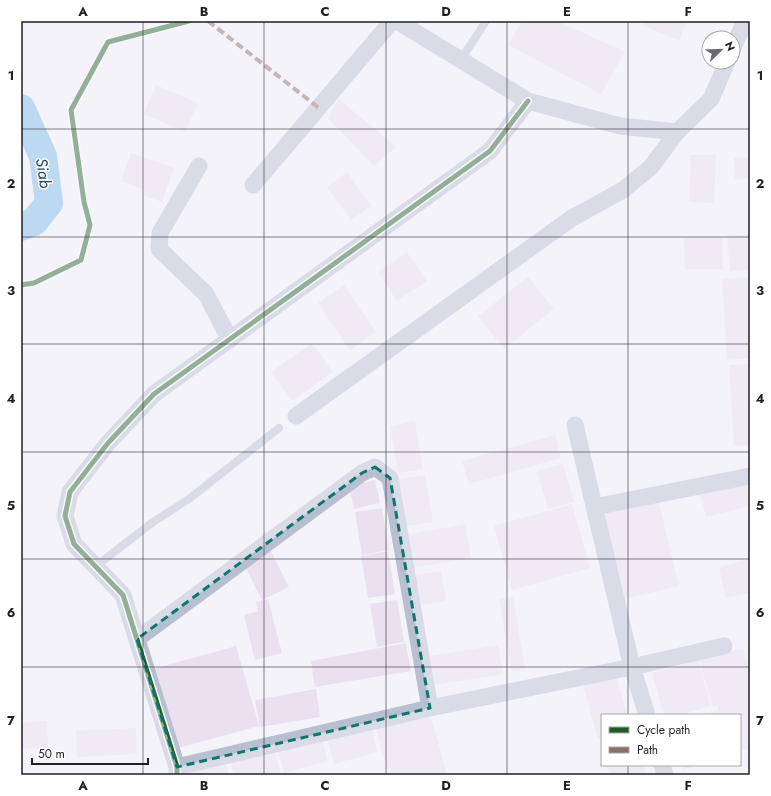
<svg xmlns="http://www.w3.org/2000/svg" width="771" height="796" font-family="Jost,sans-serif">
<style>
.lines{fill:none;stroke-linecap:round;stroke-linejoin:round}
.river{stroke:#7abae9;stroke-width:28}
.building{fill:#ebe0f0}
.lane{stroke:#b8bfd1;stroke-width:8}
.street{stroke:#b8bfd1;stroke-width:17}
.quiet{stroke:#8d6e63;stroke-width:4;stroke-dasharray:8 4;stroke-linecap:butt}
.cycleway-casing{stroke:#fff;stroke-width:8}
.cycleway{stroke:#1b5e20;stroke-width:5}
.marked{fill:none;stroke:#0f766e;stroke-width:3;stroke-dasharray:8 5;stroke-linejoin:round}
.grid{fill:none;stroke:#201e28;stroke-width:1;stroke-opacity:0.55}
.labels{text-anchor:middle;stroke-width:3;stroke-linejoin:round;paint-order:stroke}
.water-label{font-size:16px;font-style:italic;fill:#204560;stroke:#fff}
.neatline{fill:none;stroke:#201e28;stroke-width:1.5}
.grid-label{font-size:13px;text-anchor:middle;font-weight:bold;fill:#201e28}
</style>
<rect width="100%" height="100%" fill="#f4f3f9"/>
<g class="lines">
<path class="river" d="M21,108L43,156L49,203L34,222L21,227"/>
</g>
<path class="building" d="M522,21H557L625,52L601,94L508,45Z
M644,21H687L679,41L642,25Z
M156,85L198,103L185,132L144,114Z
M339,99L396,147L374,166L328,118Z
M131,153L174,168L162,202L143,195L145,190L121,181Z
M691,155H716L714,203L689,202Z
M750,157V178L735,180L734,158Z
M347,172L371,206L351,220L327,187Z
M750,234V269L730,271L727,236Z
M722,237L723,269H685L684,238Z
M407,252L427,281L397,301L378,272Z
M528,277L554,309L504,349L478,316Z
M750,277V358L727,360L722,279Z
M344,285L376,332L350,350L318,303Z
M312,343L333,372L292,401L271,372Z
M750,364V445L734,446L729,365Z
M415,421L423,469L398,473L390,426Z
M555,435L561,458L469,484L462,461Z
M563,464L574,502L548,509L537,471Z
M425,475L433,522L407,526L399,479Z
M375,480L380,503L354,509L349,486Z
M746,483L750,506L706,517L700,493Z
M656,491L679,586L620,600L597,506Z
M572,504L590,568L512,590L494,526Z
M382,508L389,550L362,555L355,512Z
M465,524L471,558L410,568L405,535Z
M271,551L289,587L262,600L244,565Z
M388,551L395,594L368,598L361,556Z
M750,559V593L726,598L719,567Z
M441,571L446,601L420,605L415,575Z
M513,597L525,669L511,671L499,599Z
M268,599L282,653L255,660L244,615L258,611L256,602Z
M397,600L404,642L377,647L370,604Z
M750,635V646L747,636Z
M406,643L411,671L315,687L311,661Z
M498,645L503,674L435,685L430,656Z
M236,646L259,726L175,749L153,669Z
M743,648L750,674V748L740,750V715H719L717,706L713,708L699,660Z
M698,660L711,706L678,715H664L652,673Z
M617,677L627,715H602V738L598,739L583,686Z
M316,689L320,717L260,727L255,700Z
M429,710L447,775H389L375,725Z
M716,711L717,715H705Z
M47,721L48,747L21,749V723Z
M371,726L378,752L334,764L327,739Z
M136,728L137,754L77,757L76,731Z
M321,735L328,761L284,773L277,747Z
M273,747L281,772L272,775H234L229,760Z
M224,759L229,775H181Z
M607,765H644L646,775H610Z
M682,765H699L683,770Z"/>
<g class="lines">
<path class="lane" d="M460,61L486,21
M96,566L153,522L189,499L279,428"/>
<path class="street" d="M397,21L528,101L620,126L677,132L711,99L727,62
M733,48L745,21
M199,166L160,233L159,249L206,294L230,340
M253,185L392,21
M296,416L572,218L623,190L651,167L677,132
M575,425L632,667L647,715
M594,507L750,476
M137,639L362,473L375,467L390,478L430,708
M662,765L665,775
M177,767L430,708L632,667L724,646
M177,775V767L123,595L74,544L65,516L70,492L108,443L154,394L490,151L528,101"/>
<path class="quiet" d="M208,21L319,108"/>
<defs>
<path id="cycleway" d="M21,285L34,283L81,260L90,225L84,202L71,110L108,42L189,21
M177,775V767L123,595L74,544L65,516L70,492L108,443L154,394L490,151L528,101"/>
</defs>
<use href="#cycleway" class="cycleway-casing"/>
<use href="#cycleway" class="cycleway"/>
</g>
<path d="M0 0H771V796H0ZM375,467L390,478L430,708L177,767L137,639L362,473Z" fill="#f4f3f9" fill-opacity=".55" fill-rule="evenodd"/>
<path class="marked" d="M375,467L390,478L430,708L177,767L137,639L362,473Z"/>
<path class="grid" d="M143,21V775M264,21V775M386,21V775M507,21V775M628,21V715M21,129H750M21,237H750M21,344H750M21,452H750M21,559H750M21,667H750M628,765V775"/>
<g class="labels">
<g class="water-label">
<text transform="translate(44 173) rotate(81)" y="6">Siab</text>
</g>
</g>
<rect width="771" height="796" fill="none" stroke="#ffffff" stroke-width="44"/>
<rect x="601" y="714" width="140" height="52" fill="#ffffff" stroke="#a6a5a9"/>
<rect x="609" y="727" width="20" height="6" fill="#1b5e20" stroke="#a6a5a9"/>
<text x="637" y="734" font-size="12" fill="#201e28">Cycle path</text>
<rect x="609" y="747" width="20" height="6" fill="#8d6e63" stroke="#a6a5a9"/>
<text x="637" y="754" font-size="12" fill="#201e28">Path</text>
<g transform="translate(721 50) rotate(67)"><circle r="19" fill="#ffffff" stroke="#a6a5a9"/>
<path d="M0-3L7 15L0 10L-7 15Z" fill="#6a6971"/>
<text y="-6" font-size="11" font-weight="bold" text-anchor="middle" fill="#201e28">N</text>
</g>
<path d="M32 758v6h116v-6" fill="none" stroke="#201e28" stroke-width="2"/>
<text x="38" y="758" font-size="12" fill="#201e28" stroke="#ffffff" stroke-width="3" paint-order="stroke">50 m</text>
<rect x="22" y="22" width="727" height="752" class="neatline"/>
<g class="grid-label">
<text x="83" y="16">A</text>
<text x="204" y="16">B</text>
<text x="325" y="16">C</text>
<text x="446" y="16">D</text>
<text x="567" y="16">E</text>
<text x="688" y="16">F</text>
<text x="11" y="80">1</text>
<text x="760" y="80">1</text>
<text x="11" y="188">2</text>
<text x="760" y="188">2</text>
<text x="11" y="295">3</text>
<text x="760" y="295">3</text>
<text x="11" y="403">4</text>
<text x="760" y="403">4</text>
<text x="11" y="510">5</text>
<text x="760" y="510">5</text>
<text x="11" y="617">6</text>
<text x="760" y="617">6</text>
<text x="11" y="725">7</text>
<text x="760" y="725">7</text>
<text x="83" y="790">A</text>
<text x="204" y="790">B</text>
<text x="325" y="790">C</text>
<text x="446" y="790">D</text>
<text x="567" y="790">E</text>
<text x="688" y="790">F</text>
</g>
</svg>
